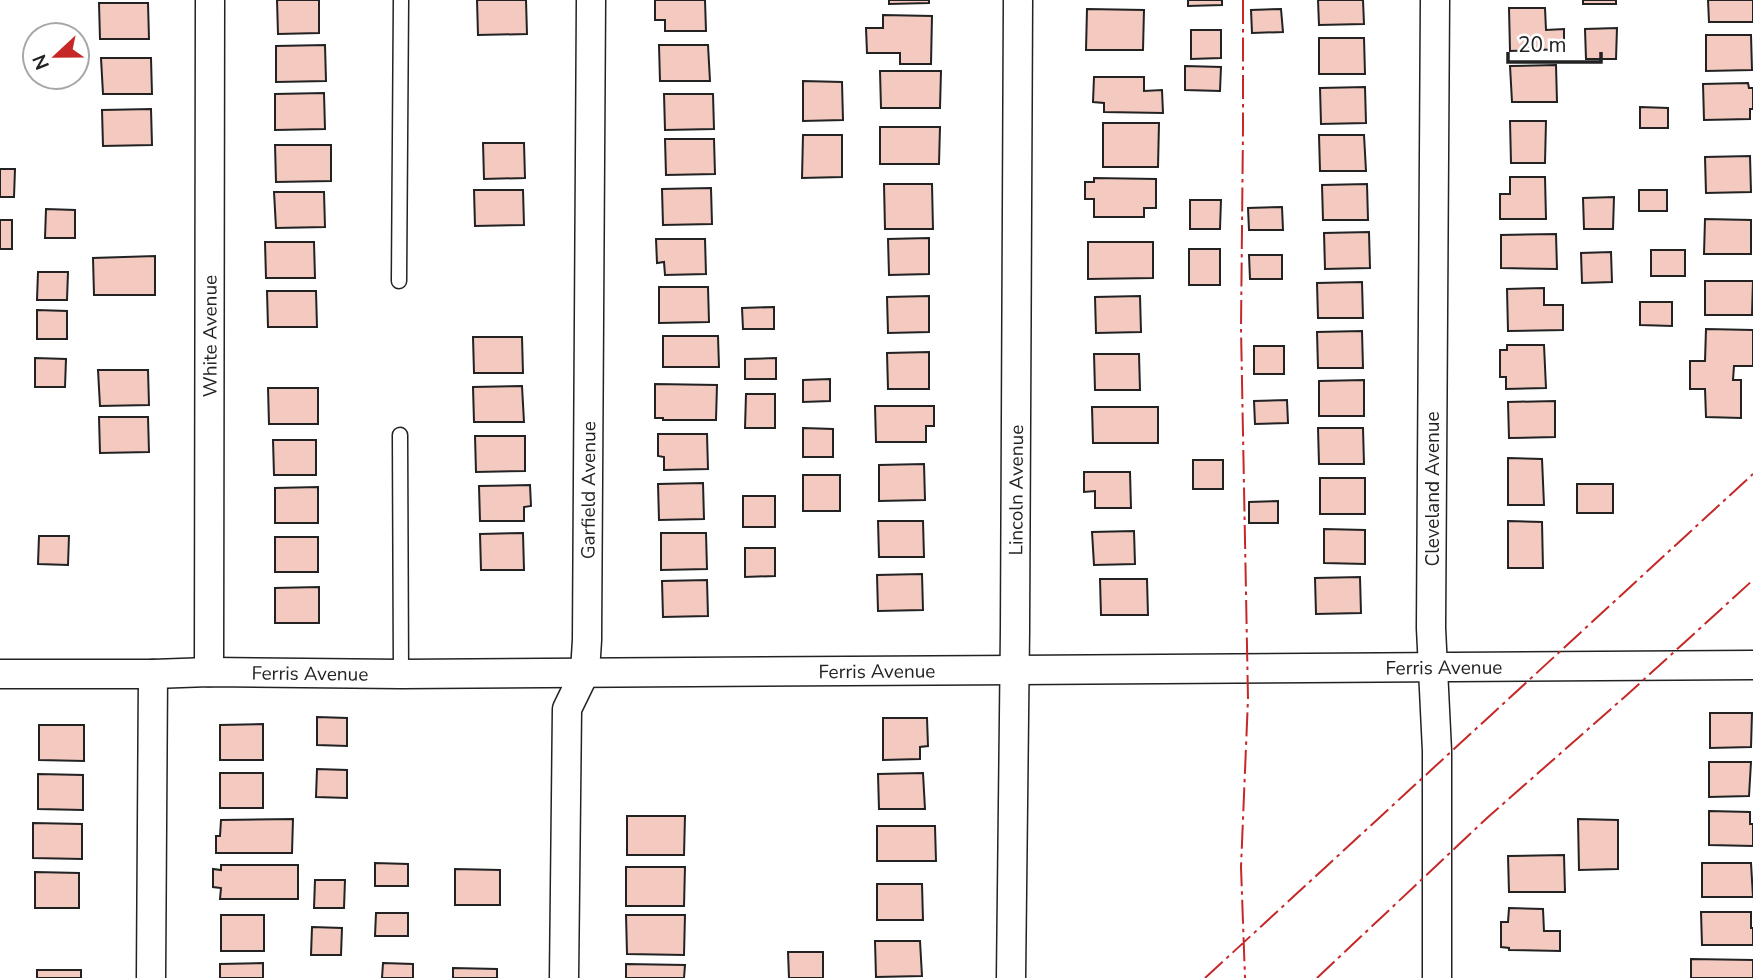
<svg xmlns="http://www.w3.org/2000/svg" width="1753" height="978" font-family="'Nunito Sans',sans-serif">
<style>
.building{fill:#f3c9c0;stroke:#222;stroke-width:2}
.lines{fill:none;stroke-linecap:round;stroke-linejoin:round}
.lane-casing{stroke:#222;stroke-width:17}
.street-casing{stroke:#222;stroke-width:31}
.lane{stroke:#fff;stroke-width:14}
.street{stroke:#fff;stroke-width:28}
.power{stroke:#c62828;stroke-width:2;stroke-dasharray:24 5 3.5 5;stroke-linecap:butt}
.labels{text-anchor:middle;stroke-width:5;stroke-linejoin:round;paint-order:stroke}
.street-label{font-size:19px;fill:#222;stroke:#fff}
</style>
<rect width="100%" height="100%" fill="#fff"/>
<path class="building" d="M277,0H319V33L278,34Z
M477,0H526L527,34L478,35Z
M655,0H705L706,31H665V20H655Z
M889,0H929V3L889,4Z
M1188,0H1222V5L1188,6Z
M1318,0H1363L1364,24L1319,25Z
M1583,0H1616V4H1583Z
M1708,0H1753V22H1709Z
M99,3H148L149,39H100Z
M1509,8H1545L1546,30L1564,29V49L1510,51Z
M1087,9L1144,10L1143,50H1086Z
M1281,9L1283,32L1252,33L1251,10Z
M883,15L932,16L931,64H900V53H867L866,28H883Z
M1617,28L1616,59H1586L1585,29Z
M1191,30H1221V58L1191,59Z
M1706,35H1751L1752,70L1706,71Z
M1319,38H1364L1365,74H1319Z
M325,45L326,81L276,82V46Z
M659,45H708L710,81H660Z
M101,58H151L152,94H103Z
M1556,65L1557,102H1512L1510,66Z
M1185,66L1221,67L1220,91L1185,90Z
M880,71H941L940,108H881Z
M1094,77H1144V91L1162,90L1163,113L1104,112V103L1093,102Z
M803,81L842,82L843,120L803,121Z
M1748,83L1749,88H1753V109H1750V119L1704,120L1703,84Z
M1365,87L1366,123L1321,124L1320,88Z
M324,93L325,129L275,130V94Z
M664,94H713L714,129L665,130Z
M1640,107L1668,108V128H1640Z
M151,109L152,145L103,146L102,110Z
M1510,121H1546L1545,163H1511Z
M1103,123H1159L1158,167H1103Z
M880,127H940L939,164H880Z
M803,135H842V177L802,178Z
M1319,135H1364L1366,171H1320Z
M665,139H714L715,174L666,175Z
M483,143H524L525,178L484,179Z
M275,145H331V181L276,182Z
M1750,156L1751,192L1706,193L1705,157Z
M0,169H15L14,197H0Z
M1510,177H1545L1546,219H1500V194H1510Z
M1094,178L1156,179V208H1144V217H1094V199H1085V182H1094Z
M884,184H932L933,229H885Z
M1367,184L1368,220H1323L1322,185Z
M711,188L712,224L663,225L662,189Z
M474,190H523L524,225L475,226Z
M1639,190H1667V211H1639Z
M274,192H324L325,227L276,228Z
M1614,197L1613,229H1584L1583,198Z
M1190,200H1221L1220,229H1190Z
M1282,207L1283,230H1249L1248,208Z
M46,209L75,210V238H45Z
M1705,219L1751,220V254H1704Z
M0,220H12V249H0Z
M1369,232L1370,268L1325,269L1324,233Z
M1556,234L1557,269L1501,268V235Z
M929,238V274L889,275L888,239Z
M656,239H705L706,274L665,275L664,262L657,263Z
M265,242H314L315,278H266Z
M1088,242H1153V278L1088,279Z
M1189,249H1220V285H1189Z
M1651,250H1685V276H1651Z
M1611,252L1612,282L1582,283L1581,253Z
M1249,255H1282V279H1250Z
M155,256V295H94L93,258Z
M38,272H68L67,300H37Z
M1705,281H1753L1752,315H1705Z
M1362,282L1363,318H1318L1317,283Z
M659,287H708L709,322L659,323Z
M1544,288V305H1563V330L1508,331L1507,289Z
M267,291H316L317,327H268Z
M929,296V332L888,333L887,297Z
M1140,296L1141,332L1096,333L1095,297Z
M1640,302H1672V326L1640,325Z
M774,307V329H743L742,308Z
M37,310L67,311V339H37Z
M1706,329L1753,330V366H1734L1733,380H1741V418L1706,417L1705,389H1690V361H1705Z
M1362,331L1363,368H1318L1317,332Z
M663,336H718L719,367H663Z
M473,337H522L523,373H474Z
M1507,345H1544L1546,388L1506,389V377H1500V350H1507Z
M1254,346H1284V374H1254Z
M929,352V389H888L887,353Z
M1094,354H1139L1140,390H1095Z
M35,358L66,359L65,387H35Z
M776,358V379H745V359Z
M98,370H148L149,405L100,406Z
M830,379V401L803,402V380Z
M1364,380V416H1319V381Z
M655,384L717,385L716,420H663V418H655Z
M522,386L524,422H474L473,387Z
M268,388H318V424H269Z
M746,394H775V428H745Z
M1287,400L1288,423L1255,424L1254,401Z
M1555,401V437L1509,438L1508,402Z
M875,406H934V426H926V442H876Z
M1092,407H1158V443H1093Z
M99,417H148L149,452L100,453Z
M803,428L833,429V457H803Z
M1318,428H1363L1364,464H1319Z
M658,434H707L708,469L664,470V457L658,456Z
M475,436H525V471L476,472Z
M273,440H316V475H274Z
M1508,458L1542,459L1544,505H1508Z
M1193,460H1223V489H1193Z
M924,464L925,500L879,501V465Z
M1084,472H1130L1131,508H1095V491L1084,492Z
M803,475H840V511H803Z
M1320,478H1365V514H1320Z
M703,483L704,519L659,520L658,484Z
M1577,484H1613V513H1577Z
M530,485L531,506L524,507V521H480L479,486Z
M318,487V523H275V488Z
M743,496H775V527H743Z
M1278,501V523H1249V502Z
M878,521H923L924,557H879Z
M1508,521L1542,522L1543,568H1508Z
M1324,529L1365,530V564L1324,563Z
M1134,531L1135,564L1094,565L1092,532Z
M523,533L524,570H481L480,534Z
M661,533H706L707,569L661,570Z
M39,536H69L68,565L38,564Z
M275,537H318V572H275Z
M745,548H775V576L745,577Z
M922,574L923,610L878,611L877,575Z
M1360,577L1361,613L1316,614L1315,578Z
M1100,579H1147L1148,615H1101Z
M707,580L708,616L663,617L662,581Z
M319,587V623H275V588Z
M1710,713H1752L1751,747L1710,748Z
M317,717L347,718V746L317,745Z
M883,718H927L928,746L920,747V759L883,760Z
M263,724V760H220V725Z
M39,725H84V761L39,760Z
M1709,762H1751L1749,796L1709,797Z
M317,769L347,770V798L316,797Z
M220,773H263V808H220Z
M923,773L925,809H879L878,774Z
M38,774L83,775V810L38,809Z
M1709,811L1750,812V824H1753V846L1709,845Z
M627,816H685L684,855H627Z
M293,819L292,853H216V836H220L221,820Z
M1578,819L1618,820V869L1579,870Z
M33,823L82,824V859L33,858Z
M877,826H935L936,861H877Z
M1564,855L1565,892H1509L1508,856Z
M375,863L408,864V886H375Z
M1702,863H1751L1753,897H1702Z
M221,865H298V899H220L221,888L213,887V869L221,870Z
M626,867H685L684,906H626Z
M455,869L500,870V905H455Z
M35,872L79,873V908H35Z
M315,880H345L344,908H314Z
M877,884H922L923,920H877Z
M1509,908L1543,909L1544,931H1560V951L1509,950V948L1501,947V922H1508Z
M1701,912H1751V928H1753V945H1702Z
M376,913H408V936H375Z
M221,915H264V951H221Z
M626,915H685L684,955L627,954Z
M312,927L342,928L341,955H311Z
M875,941H920L922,976L876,977Z
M788,952H823V978H789Z
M1691,959L1753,960V978H1691Z
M263,963V978H220V964Z
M383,963L413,964V978H382Z
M626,964L685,965L684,978H626Z
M453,968L497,969V978H453Z
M37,970H81V978H37Z"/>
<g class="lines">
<defs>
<path id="lane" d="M399,281L401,0
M400,435L401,674"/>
<g id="street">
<path d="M1435,0L1431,628L1437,751V978"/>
<path id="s1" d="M209,672L210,0"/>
<path id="s2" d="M0,674H153L209,672L401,674L1753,665"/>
<path d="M151,978L153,674"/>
<path id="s3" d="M564,978L567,709L585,672L587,640L591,0"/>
<path id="s4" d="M1011,978L1015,630L1018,0"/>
</g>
</defs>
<use href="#lane" class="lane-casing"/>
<use href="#street" class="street-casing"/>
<use href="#lane" class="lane"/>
<use href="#street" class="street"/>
<path class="power" d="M1243,0V128L1241,328L1248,699L1241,867L1245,978
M1205,978L1753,474
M1317,978L1487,818L1628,694L1753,580"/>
</g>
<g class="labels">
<g class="street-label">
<text dy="7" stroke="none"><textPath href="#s1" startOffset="336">White Avenue</textPath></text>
<text dy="7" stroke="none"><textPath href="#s4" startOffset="488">Lincoln Avenue</textPath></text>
<text transform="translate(1432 489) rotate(-90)" y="7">Cleveland Avenue</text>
<text dy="7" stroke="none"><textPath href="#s3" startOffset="492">Garfield Avenue</textPath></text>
<text dy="7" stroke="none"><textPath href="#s2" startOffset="1444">Ferris Avenue</textPath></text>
<text dy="7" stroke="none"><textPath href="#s2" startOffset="877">Ferris Avenue</textPath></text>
<text dy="7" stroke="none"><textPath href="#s2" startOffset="310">Ferris Avenue</textPath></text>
</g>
</g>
<g transform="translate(56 56) rotate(248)"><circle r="33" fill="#ffffff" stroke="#a7a7a7" stroke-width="2"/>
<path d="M0-5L12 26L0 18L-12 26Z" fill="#c62828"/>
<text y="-10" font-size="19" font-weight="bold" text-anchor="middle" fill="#222222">N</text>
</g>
<path d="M1508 52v10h93v-10" fill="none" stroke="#222222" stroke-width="3.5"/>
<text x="1518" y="52" font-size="21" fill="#222222" stroke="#ffffff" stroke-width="5" paint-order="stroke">20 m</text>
</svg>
